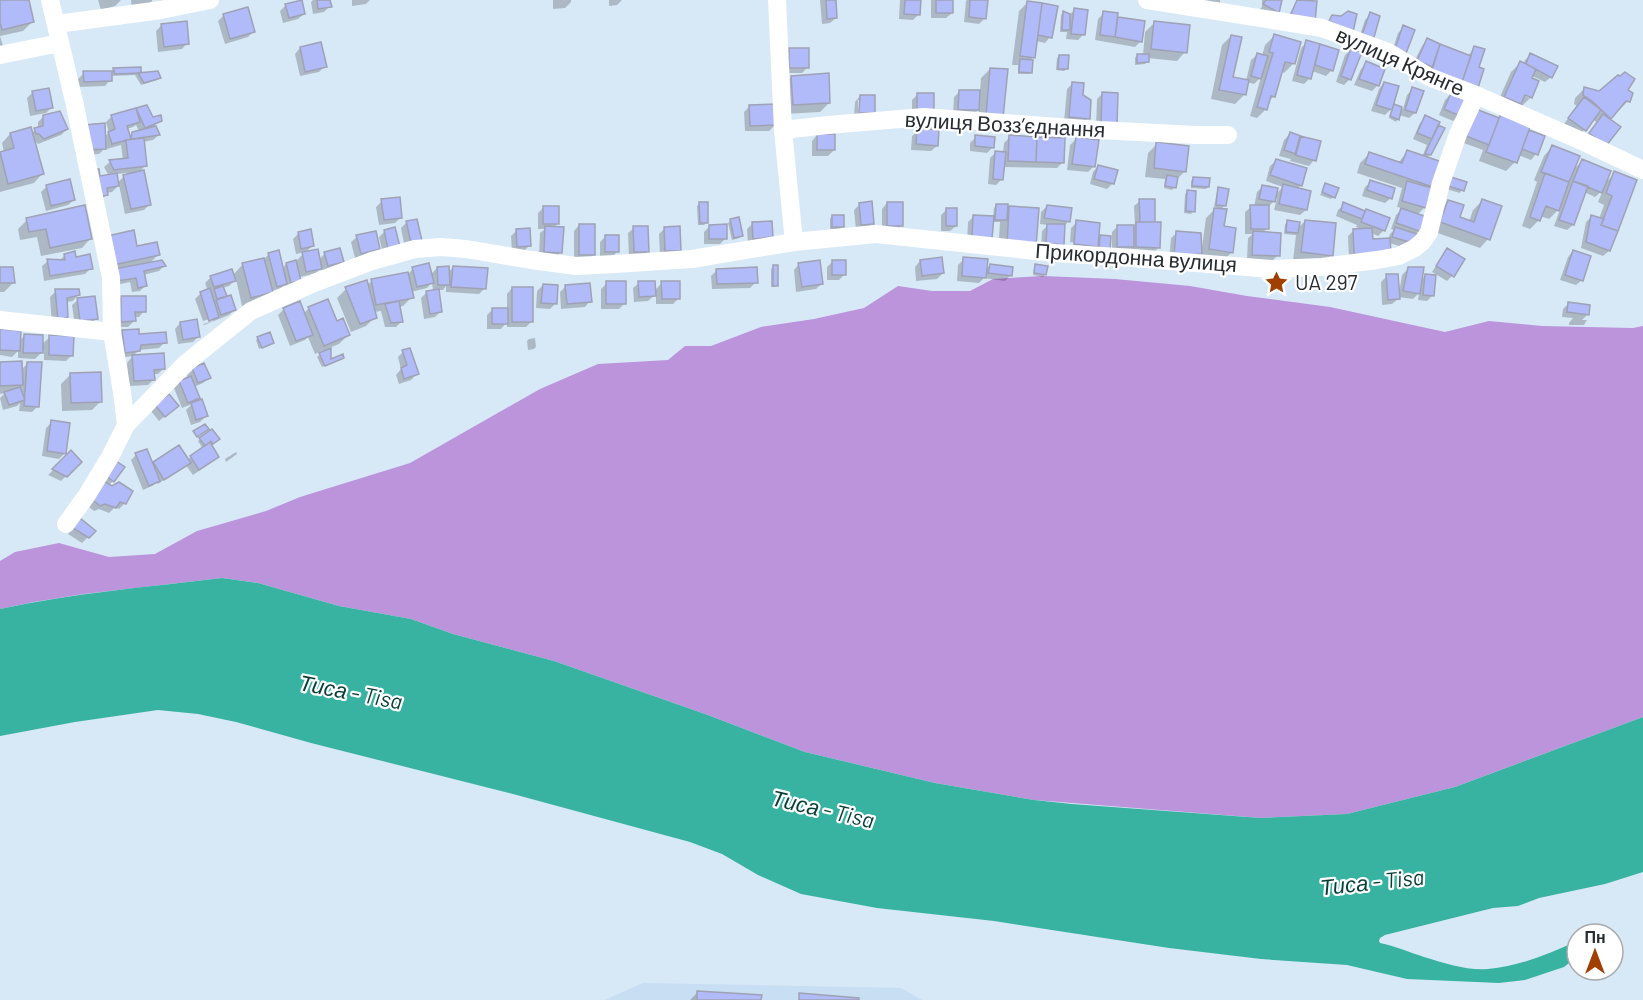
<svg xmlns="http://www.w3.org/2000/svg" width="1643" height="1000" font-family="Barlow,sans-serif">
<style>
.built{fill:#c7def3}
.forest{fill:#bb94dc}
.water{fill:#39b3a1}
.shadow{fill:#0003;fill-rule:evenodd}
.building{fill:#b1bbf9;stroke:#9ea2b4;stroke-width:1.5}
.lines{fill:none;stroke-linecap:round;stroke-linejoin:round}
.minor{stroke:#fff;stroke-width:18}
.labels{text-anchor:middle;stroke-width:4.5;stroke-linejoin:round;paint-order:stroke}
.street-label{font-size:21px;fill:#262c32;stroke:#fff}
.poi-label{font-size:21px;fill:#262c32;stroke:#fff;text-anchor:start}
.water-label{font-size:22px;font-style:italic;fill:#073f37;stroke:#fff}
</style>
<rect width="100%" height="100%" fill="#d7e8f7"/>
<path class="built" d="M643,983L901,988L922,1000H605Z"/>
<path class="forest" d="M1043,276L1115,279L1190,286L1247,296L1330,307L1445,332L1489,321L1542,326L1633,328L1643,326V717L1455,787L1347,814L1261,818L1034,800L935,783L805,752L705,714L554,661L453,634L411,619L339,606L258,583L222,578L84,594L34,602L0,609V561L15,552L59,543L109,557L155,554L197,531L266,511L300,497L410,463L540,389L598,364L668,360L685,346H711L761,327L814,319L864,308L898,286L932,291H970L993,279Z"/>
<path class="water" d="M222,578L258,583L339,606L411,619L453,634L554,661L705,714L805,752L935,783L1034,800L1072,804L1261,818L1347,814L1455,787L1643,717V872L1605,884L1539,898L1518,906L1493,908L1385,935L1380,938L1379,941L1380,943C1395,946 1409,952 1424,957C1444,963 1468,971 1488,969C1521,966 1548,954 1577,941V957L1564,967L1525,980L1499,983L1407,979L1347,965L1261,959L1169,948L994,921L877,908L801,894L758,875L722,854L690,842L513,794L311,743L236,722L198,714L158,710L75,722L0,736V609C73,593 148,587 222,578Z"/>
<path class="shadow" d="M0,0H27L32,22L23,31L0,36L3,46L0,48Z
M98,0H121L115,6L101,10Z
M131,0H152V1L146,7L132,8Z
M313,0H329L330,6L324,12L313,14L311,2Z
M352,0H370L366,4L352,6Z
M553,0H571V2L565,8L553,9Z
M609,0H622L617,5L609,6Z
M820,0H835L836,18L830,23L822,24Z
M900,0H919V14L913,20L899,19Z
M931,0H952V13L946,18H931Z
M967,0H986L985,18L979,24L964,22L966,1Z
M1193,0H1220V8Z
M1262,0H1280L1278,12L1259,10L1262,7Z
M1297,0H1310L1316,2L1287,19Z
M1028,2L1056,7L1050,37L1045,43L1036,41L1033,57L1032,59L1031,72L1029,74H1018V65H1012L1019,11Z
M286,5L304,14L298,19L283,23L280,11Z
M1075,10L1083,35L1078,40L1066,39L1067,32H1060L1061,15L1063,12L1069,15Z
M1104,13L1116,18L1143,22L1141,41L1135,47L1095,40L1098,19Z
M1371,14L1379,17L1358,41L1365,20Z
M224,15L253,32L248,37L225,44L218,21Z
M1154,23L1185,52L1177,61L1147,58V62L1145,64L1135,65V58L1137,55H1143L1145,32Z
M162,25L187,43L182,49L158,52L156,31Z
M1404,27L1413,31L1390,58L1398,33Z
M1231,36L1232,79L1246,81L1251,60L1257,55L1262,56L1265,45L1274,36L1293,64L1284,73L1281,71L1274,96L1268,102L1266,109L1257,118L1250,116L1261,77L1254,84L1247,82L1244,95L1235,104L1211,99L1222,45Z
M1427,40L1468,56L1475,47L1477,68L1476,87L1412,66L1422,46Z
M1307,42L1338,51L1332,70L1326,76L1312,71L1310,78L1304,84L1292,81L1301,48Z
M300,48L325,66L319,72L300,76L295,54Z
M789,49L808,67L802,73H784V55Z
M1351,50L1350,79L1344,85L1336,82L1345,55Z
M1530,55L1551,77L1545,82L1532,76L1531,97L1522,106H1496L1511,72L1520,63L1523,65L1525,60ZM1518,93L1529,95V98Z
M1059,56L1067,69L1064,71L1056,70L1057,58Z
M1366,63L1384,69L1377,86L1372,91L1354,85L1361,69Z
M113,69H140V74L159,77L157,80L141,85L135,75L110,76V80L105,86L78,87V79L84,73L111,72Z
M990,69L993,126L977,125L979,109L972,116L953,115L954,97L960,91L980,92L981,78Z
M791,77L829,103L820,112L784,114L782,86Z
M1384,83L1392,105L1403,109L1407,95L1413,89L1415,113L1409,118L1399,115L1396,122L1389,118L1392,108L1385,115L1371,111L1379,89Z
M1072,84L1082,96L1088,118L1082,124L1064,122L1067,89Z
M1584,89L1599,93L1626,91L1628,101L1619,110L1617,109L1609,119L1605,145L1584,140L1597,123L1593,119L1579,136L1564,124L1577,106L1574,104L1575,98Z
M33,92L52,107L46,113L30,116L27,98Z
M1103,93L1115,124L1096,128L1097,99Z
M918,94H932L912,115V100Z
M1451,94L1459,115L1453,121L1439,115L1445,100Z
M860,96L873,113L861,118V100H858V118H854L855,102Z
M750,106L775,125L769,131H745L744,112Z
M146,107L152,119L160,120L154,126L159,135L153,140L143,142L146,165L138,173L150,204L144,210L125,214L119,185L112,192L106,193V195L100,201L99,178L109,176L104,167L110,162L123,160L121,145L107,149L106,147L99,154L80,155L109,133L106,122L112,116ZM136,125L139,131L133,133L129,137L127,129L133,127ZM128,173L117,183L116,174Z
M1502,113L1527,131L1536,154L1531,160L1518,155L1515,162L1506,171L1479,161L1483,150L1461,142L1470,117L1496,119Z
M44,116L67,129L61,135L38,144L32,138L42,174L34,183L0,192V154L4,152L2,143L10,134L31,133L38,129V122Z
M1426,117L1438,122L1430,155L1426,158L1443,164L1425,207L1417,215L1420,231L1406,248L1389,243L1349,259L1348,236L1354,230H1363L1356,227L1357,225L1336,216L1338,210L1344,204L1388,219L1384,230L1378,236L1371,233V241L1388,240L1390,234L1394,230L1391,229L1396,215L1403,208L1397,207L1402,188L1357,173L1360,163L1369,154L1398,163L1407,152L1422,157L1427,145L1413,139L1420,123Z
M918,130L937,146L931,151L911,150L912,136Z
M1290,134L1314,160L1309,166L1290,161L1291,159L1279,156L1284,140Z
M817,135L834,150L828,156H812V141Z
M976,137L993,147L987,153L970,151V143Z
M1010,137L1062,163L1057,168L1003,167L1002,179L996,185L988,184L990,158L996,152L1003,153L1004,143Z
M1076,139L1094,166L1088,172L1067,170L1070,145Z
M1157,144L1185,171L1176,180L1175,187L1172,190L1164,188L1165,179L1145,177L1148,153Z
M1552,147L1572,171L1582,161L1605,183L1615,173L1617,231L1609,251L1603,256L1581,248L1586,222L1592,216L1599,219L1604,205L1598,202L1603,190L1595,197L1584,192L1573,225L1567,230L1554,226L1561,207L1549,219L1540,216L1539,220L1530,229L1522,226L1537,182L1534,180L1544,156Z
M1276,161L1301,185L1297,189L1306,210L1300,215L1274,210L1277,198L1267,208L1268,228L1262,233L1278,255L1272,261L1247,260L1248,238L1253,234H1245V212L1251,207H1254L1257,192L1262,187L1275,195L1283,187L1266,181L1270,166Z
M1098,166L1113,183L1107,189L1090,184L1093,172Z
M1194,178L1208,187L1206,189L1191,188V181Z
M1451,179L1465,183L1460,193L1446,189Z
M1371,182L1391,198L1385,203L1362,196L1365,187Z
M1326,185L1333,197L1331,199L1320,195Z
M47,186L74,200L68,205L46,211L41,192Z
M1219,189L1225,205L1220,210L1223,227L1232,252L1223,261L1200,258L1201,253L1195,259L1169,261L1171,238L1177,233L1202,247L1206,218L1217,207H1214L1217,191Z
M1188,191L1193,211L1191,214L1184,213L1185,194Z
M382,201L401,217L395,223L379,225L376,207Z
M1140,201L1153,223L1159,247L1153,253L1131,252V248L1127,252H1112V232L1118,226L1135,225L1134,206Z
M1449,201L1458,218L1469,222L1473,210L1482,201L1488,239L1480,248L1432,231L1440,210Z
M887,203L902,225L896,231H882V209Z
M699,204L707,222L704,225H698L697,206Z
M860,204L873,223L867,229L856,230L854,210Z
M996,205L1006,211L1010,207L1037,209L998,254L1000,222H992L967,242L968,222L974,216L993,218L994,208Z
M1047,206L1068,222L1041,249L1042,231L1048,225L1040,224L1041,212Z
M544,207L558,223L553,228L561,252L555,258L539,257L540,233L545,229H538V213Z
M947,209L956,226L950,231H941V215Z
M832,216L842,227L840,229H830V219Z
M27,220L90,239L82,248L41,256L37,237L20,240L18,229Z
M731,220L741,236L739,238L732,240L728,223Z
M1305,221L1331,255L1322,264L1293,261L1296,235L1284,234L1285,224L1288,222L1297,229Z
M1077,222L1097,241L1101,236L1109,250L1093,248V245L1070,242L1071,228Z
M406,223L420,241L405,248L401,228Z
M752,224L772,237L748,244L747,229Z
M579,225L594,254L588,260H574V231Z
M709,227L726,238L720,244H704V232Z
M634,228L648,251L642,257L629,258L628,233Z
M665,228L679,250L674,256H660L659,234Z
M517,230L530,245L524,251L512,252L511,236Z
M385,231L398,247L383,254L379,237Z
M299,233L313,245L305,253L319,260L325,253L342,262L337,268L323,271L322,267L315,274L299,277L300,280L285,288V284L280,289L271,291L262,301L242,306L236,279L229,286L222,288L225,296L220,301L234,310L229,315L204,325L203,324L213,321V318L203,321L195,299L201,293L208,291L205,283L211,277L233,275L243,264L264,259L269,254L282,269L286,264L297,261V260L305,252L296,254L293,239Z
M606,236L617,252L612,257H600V242Z
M357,237L378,249L373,254L355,258L351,242Z
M136,248L158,255L150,263L164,266L159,271L143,275L146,285L140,291L132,292L130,282L111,286L104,273Z
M1448,250L1452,276L1447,281L1432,272L1442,256Z
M1573,251L1582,280L1576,285L1560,280L1568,257Z
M64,256L91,268L85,274L44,281L42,266L48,261H59Z
M964,259L985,270L990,265L1011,275L1005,281L984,278L979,283L957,281L958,265Z
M833,261L845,274L839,280H827V267Z
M920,261L943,273L937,279L916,281L915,267Z
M799,264L821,284L816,289L796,292L794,270Z
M1036,266L1045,274L1043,277L1033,275L1034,268Z
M453,267L485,288L479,294L446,292V286L443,290H438L441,311L435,317L424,319L421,298L427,292L433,291L432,282L427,288L411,292L412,297L403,306L399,307L402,321L396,327H385L381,311L374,312L375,317L366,326L351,332L337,298L346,289L367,285L372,281L409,273L413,269L430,275L437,268L448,273Z
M773,267L777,285L774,287H771V269Z
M0,269L13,283L4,292H0Z
M1408,269L1420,281L1426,275L1433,295L1427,301L1418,300L1419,293L1413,299L1398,297V299L1392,304L1382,305L1381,282L1387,276L1399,293L1402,275Z
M717,270L756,282L750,288L712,289L711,276Z
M607,283L624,304L619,309H601V289Z
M639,283L654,291L662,283L679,298L673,304H656V294L648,301L634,302L633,288Z
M543,285L556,303L550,309L536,308L537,291Z
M566,286L590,301L585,307L561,309L560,292Z
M512,288L532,321L526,327H507V322L501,329H487V315L493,309H507V294Z
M56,291L78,295L73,301L66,302L67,317L61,323L52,326L50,297Z
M121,298L144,311L139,317H134V321L128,327H116L115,303Z
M78,300L96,318L91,324L75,326L72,305Z
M1569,303L1588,314L1582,320H1587L1584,325H1569V323L1573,318L1562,317L1563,309Z
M309,308L336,322L348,335L339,344L329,348L330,361L343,357L322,367L317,357L324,350L315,354L308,337L305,340L290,346L278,315L284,309L303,314Z
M180,323L199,336L193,342L178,344L175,329Z
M0,332L19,341L24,336L41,345L50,337L72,355L66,361L44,360V350L35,359L18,358V351L12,357L0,355Z
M123,332L138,336L165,342L159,348L139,350L133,356L119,358L117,337Z
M258,338L272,342L259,349L256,340Z
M535,338L536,347L534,349L528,350L527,341L529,339Z
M403,352L417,374L411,380L399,384L396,375L401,369L398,357Z
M132,357L164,368L158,374H153L154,379L148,385L129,386L127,363Z
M28,363L38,406L32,412L19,411L20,403L17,406L3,410L0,398L5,393L0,394V364L21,370Z
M203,365L209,378L203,383L194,387L199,398L192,404L206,416L200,422L191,425L186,410L192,404L182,408L174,388L180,382L188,379L187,375L193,370Z
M70,375L101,401L92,410L62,411L61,384Z
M156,406L171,411L159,421L151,411Z
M52,422L65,453L59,459L42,456L46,428Z
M200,439L215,441L210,445L218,456L212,462L193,475L186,465L158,484L157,482L152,486L143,490L131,460L136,455L152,465L154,463L187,460L203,449L198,441Z
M71,452L80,462L61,481L48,475Z
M236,452L237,454L226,462L225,459Z
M111,459L113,481L108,486L125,503L119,509L115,507L109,513L99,509L94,511L84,503Z
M74,525L94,531L82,543L68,534Z
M698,992L760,1000H690Z"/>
<path class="building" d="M0,0H29L34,22L2,30L0,23Z
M302,0L305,14L289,18L285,4Z
M317,0H330L332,7L318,9Z
M826,0H836L837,18L827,19Z
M905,0H921L920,15L904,14Z
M936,0H953V13H936Z
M970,0H988L986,19L969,17Z
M1266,0H1282L1279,13L1263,4Z
M1297,0L1317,1L1315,22L1291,14Z
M1027,1L1042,3L1035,58L1020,56Z
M1042,3L1058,6L1052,38L1038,35Z
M248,7L255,32L230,39L223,14Z
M1074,8L1088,10L1085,35L1071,34Z
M1063,11L1070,14V30H1062Z
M1103,11L1118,13L1115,37L1100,35Z
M1348,11L1357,14L1353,32L1329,21L1332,15L1341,16Z
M1370,12L1380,16L1373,41L1362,35Z
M1118,17L1145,21L1142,42L1115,37Z
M187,21L189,44L164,47L161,24Z
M1154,21L1190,25L1187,53L1151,49Z
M1403,25L1415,30L1405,56L1394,52Z
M1274,34L1301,42L1295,64L1285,62L1275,97L1271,96L1267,110L1257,107L1273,53L1269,52Z
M1231,35L1242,37L1233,77L1249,80L1246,95L1219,90Z
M1427,38L1440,44L1433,67L1417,61Z
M1306,40L1320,44L1311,79L1297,75Z
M321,42L327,67L305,72L300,47Z
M1320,44L1339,50L1333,71L1315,65Z
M1440,44L1471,56L1462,82L1430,74Z
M1474,46L1485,49L1479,67L1484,69L1478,88L1462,82Z
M789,48H809V68H789Z
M1351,48L1362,52L1351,80L1341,76Z
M1257,53L1268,56L1261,79L1251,76Z
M1530,53L1558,66L1552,78L1526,64Z
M1137,54H1149V62L1137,63Z
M1059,55H1069L1068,69H1058Z
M1020,59L1033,60L1032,73L1019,72Z
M1366,61L1385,69L1379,86L1359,79Z
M1520,61L1536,69L1532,78L1539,81L1532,98L1525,95L1521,104L1504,97Z
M141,67V73L115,74L113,68Z
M990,68L1008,69L1003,118L986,116Z
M83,71H112V81L84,82Z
M158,71L161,78L144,83L138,73Z
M1625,72L1635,79L1628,90L1633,93L1630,102L1626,101L1611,119L1592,101L1583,95L1584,87L1599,91L1618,75L1620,76Z
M829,73L830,103L793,105L791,76Z
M1072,82L1084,83L1083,95L1091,100L1090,119L1069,117Z
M1384,82L1399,86L1392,110L1376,105Z
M1412,87L1424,91L1416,113L1405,110Z
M49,88L53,108L36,111L32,91Z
M959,90H980L979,110H958Z
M1102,92L1118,93L1117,125L1101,123Z
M917,93H934V110H917Z
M1451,93L1467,99L1460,116L1444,109Z
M860,95H875V113H859Z
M1584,97L1601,110L1586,131L1568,118Z
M776,104L777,125L750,126L749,105Z
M1394,104L1402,107L1399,120L1390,116Z
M147,105L153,117L161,115L162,121L145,128L136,108Z
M136,108L140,122L127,126L131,139L112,144L108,132L115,129L111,115Z
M1476,109L1499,118L1489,145L1466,136Z
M60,111L68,129L44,139L39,134H36L34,128L43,126V115Z
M1502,111L1532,122L1517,163L1486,152Z
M1603,114L1621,127L1606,146L1589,133Z
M1425,115L1440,122L1432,139L1417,133Z
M105,123L106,149L85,150L84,125Z
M1438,125L1445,128L1431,155L1425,154Z
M156,126L160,135L131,139L132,132Z
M31,127L44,174L8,184L0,152L14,148L10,133Z
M917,128L939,130L938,146L916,144Z
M1529,130L1545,136L1538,155L1522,149Z
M1290,132L1301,136L1296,154L1284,150Z
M817,134H835V150H817Z
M975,135L995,137L994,148L975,146Z
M1009,135L1037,137L1036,162L1008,161Z
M1300,136L1321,141L1316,161L1295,155Z
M1037,137L1065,138L1064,163L1036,162Z
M1076,137L1099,140L1095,167L1072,164Z
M144,138L147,166L114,170L109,160L128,158L126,140Z
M1156,142L1189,146L1186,172L1154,168Z
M1552,145L1580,156L1569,182L1541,172Z
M1407,150L1445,163L1436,188L1365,164L1369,152L1402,163Z
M995,151L1006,152L1003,180L993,179Z
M1276,159L1307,168L1302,186L1270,175Z
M1582,159L1611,171L1602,193L1573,181Z
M1098,165L1118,170L1114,184L1094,179Z
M94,169H99L100,176L117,173L119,186L107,188L108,195L98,197Z
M144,170L151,205L131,209L123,175Z
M1614,171L1637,180L1618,231L1601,225L1612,196L1606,193Z
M1545,173L1569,182L1559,211L1546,206L1540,221L1530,217Z
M1167,175L1178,177L1176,188L1165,186Z
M1193,177L1210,178L1209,187L1192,186Z
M1451,177L1467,182L1464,191L1448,186Z
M70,179L75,200L51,206L46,185Z
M1370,180L1395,188L1392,199L1367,190Z
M1407,181L1432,188L1426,208L1402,201Z
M1573,181L1588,186L1574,225L1559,220Z
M1325,183L1339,188L1335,198L1322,192Z
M1283,184L1311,191L1307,210L1279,204Z
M1262,185L1278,188L1275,202L1259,199Z
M1218,187L1229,189L1226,206L1216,205Z
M1187,190L1196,191L1195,212L1186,211Z
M400,197L402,218L384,220L381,199Z
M1139,199H1155V222H1140Z
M1482,199L1502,206L1490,240L1440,222L1448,200L1464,205L1460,217L1474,222Z
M872,201L874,224L861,225L859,203Z
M699,202H708V223H700Z
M887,202H903V226H887Z
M1343,202L1365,211L1362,219L1341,211Z
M996,204H1008L1007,220H995Z
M85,205L92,239L50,248L46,229L29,232L26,218Z
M1047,205L1072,208L1070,222L1044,218Z
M1250,205H1269V229H1251Z
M543,206H559V224H543Z
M1009,206L1039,208L1036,247L1007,245Z
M946,208H957V226H946Z
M1214,208L1227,209L1224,226L1236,228L1233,253L1209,249Z
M1401,208L1427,217L1422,232L1396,223Z
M1366,209L1390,218L1385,231L1361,222Z
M832,215H844V227H832Z
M973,215L994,216L992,239L972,237Z
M1591,215L1604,219L1601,225L1618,231L1610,251L1586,242Z
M739,217L743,236L734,238L730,219Z
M417,219L422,241L411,243L406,221Z
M1076,220L1100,223L1098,247L1074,244Z
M1287,220L1300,222L1298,233L1286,232Z
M1305,220L1336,223L1333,256L1301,252Z
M772,221L773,237L753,239L752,222Z
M1136,222H1161L1160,248L1136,247Z
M579,224H595V255H579Z
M727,224V239H709V225Z
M1047,224H1065L1064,245L1046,243Z
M1117,225H1134V247H1117Z
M545,226L564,227L562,253L544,252Z
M633,226H648L649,252H634Z
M680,226L681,251H665L664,227Z
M395,227L400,247L388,249L384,230Z
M1395,227L1417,234L1413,243L1392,237Z
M530,228L531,246L517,247L516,229Z
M1372,228L1373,239L1390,238L1391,253L1354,254L1353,229Z
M311,229L314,246L301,249L298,232Z
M134,230L137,246L157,242L160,255L113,265L107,236Z
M376,231L380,249L361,254L356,235Z
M1176,231L1201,233L1202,254L1174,256Z
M1253,231L1281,233L1280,256L1252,255Z
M605,235H619V252H605Z
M1100,235L1111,236L1110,251L1099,250Z
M340,248L344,262L328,266L324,252Z
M1447,248L1465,259L1454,277L1436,266Z
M318,249L322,269L306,272L302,252Z
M279,250L287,284L277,287L268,253Z
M1573,250L1591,256L1583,281L1565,275Z
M75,251L76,257L90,254L93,269L50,276L47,259L65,260L64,254Z
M942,257L944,273L922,276L920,260Z
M963,257L988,259L986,278L962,276Z
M264,258L273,292L251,298L242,263Z
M162,260L166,266L144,271L147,286L138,288L136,278L117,281L114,269Z
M296,260L301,281L291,283L286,263Z
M820,260L823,284L802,287L798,263Z
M832,260H846V275H832Z
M429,263L434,283L417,287L412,267Z
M990,264L1013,267L1012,276L988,273Z
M1035,264L1048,266L1046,275L1034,273Z
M773,265H778V286H773Z
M449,266L450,285H438L437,267Z
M453,266L488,268L486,289L451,287Z
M0,267H13L15,283H0Z
M757,267L758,283L717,284L716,269Z
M1408,267H1424L1420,294L1403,291Z
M232,269L236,281L214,287L210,276Z
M408,272L414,298L376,305L371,279Z
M1386,274H1398L1400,299L1388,300Z
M1425,274L1436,275L1434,296L1423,295Z
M367,280L377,318L360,324L345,287Z
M606,281H626V304H606Z
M638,281H655L656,296L639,297Z
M661,281H680V299H662Z
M590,283L592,302L567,304L565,285Z
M543,284L558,285L557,304L541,303Z
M223,286L227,296L217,299L214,289Z
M512,287H533V322H512Z
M210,288L219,317L209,321L200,292Z
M55,289H79L80,295L67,298L68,317L58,321Z
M439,289L442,312L430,314L426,291Z
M231,295L236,310L221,315L216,300Z
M95,296L98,319L80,321L77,298Z
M121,296H146V312H135L136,321L121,322Z
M328,299L337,321L343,318L350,335L324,346L308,307Z
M300,301L313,335L296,341L283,308Z
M399,301L403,322L391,323L385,304Z
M1568,302L1590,305L1589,315L1567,312Z
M492,308H508V324H492Z
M197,319L200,337L183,340L180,322Z
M0,329L21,331L20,351L0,350Z
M139,329V334L166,332L167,343L141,345L140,351L125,353L122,330Z
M270,332L274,343L262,348L257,337Z
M24,334L43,335V353H23Z
M49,335L74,336L73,356L49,355Z
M331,348V359L343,354L344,358L325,366L319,353Z
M410,348L419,374L404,379L401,368L407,365L402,350Z
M164,353L165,369L154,370L155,380L134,381L132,355Z
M22,361L23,385L0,386V362Z
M27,362H42L39,407L24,406Z
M204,363L211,378L198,383L192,368Z
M101,372L102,402L71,403L70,373Z
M191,376L200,398L188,403L179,381Z
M20,387L25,400L9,405L4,392Z
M169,394L179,406L165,417L155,405Z
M202,399L208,416L196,420L191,403Z
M51,420L70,423L66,454L47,451Z
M205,424L209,429L197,437L193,431Z
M212,429L220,439L213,444L211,441L205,446L199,438Z
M210,442L219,457L199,470L190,456Z
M179,445L191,463L164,480L153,462Z
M147,449L160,481L149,486L135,453Z
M71,450L82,462L67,477L52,469Z
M110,457L125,467L114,482L101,472Z
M100,479L112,486L119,482L133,491L126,504L120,502L116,508L105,504L100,506L89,497Z
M80,518L96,531L89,538L73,528Z
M697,991L762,995L761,1000H697Z
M799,993L859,998V1000H799Z"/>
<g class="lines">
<path class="minor" d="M50,0L74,101L111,278L112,332L122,392L126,425
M777,0L783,130L794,242
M1147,0L1322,28L1388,52L1429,77L1476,95
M57,24L161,10L210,0
M0,55L60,43
M783,130L828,125L924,117L1099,130L1196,135H1228
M0,320L112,332
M66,524L87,495L110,457L126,425L185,364L251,311L314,283L372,261L415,249L441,247L466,249L531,260L576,266L615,264L692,259L794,242L876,234L1055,253L1133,258L1272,269L1322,267L1377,260L1399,256L1415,248L1423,241L1429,232L1441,183L1458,134L1476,95L1584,142L1643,170"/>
</g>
<defs>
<symbol id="sight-bare" viewBox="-9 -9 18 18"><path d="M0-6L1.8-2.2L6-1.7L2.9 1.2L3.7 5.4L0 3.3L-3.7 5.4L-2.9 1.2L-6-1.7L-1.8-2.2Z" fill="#a13f00" stroke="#fff" stroke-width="2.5" paint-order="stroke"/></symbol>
</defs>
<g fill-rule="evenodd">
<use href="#sight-bare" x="1260" y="266" width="33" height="33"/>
</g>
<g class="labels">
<g class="street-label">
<text transform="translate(1400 62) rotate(24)" y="7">вулиця Крянге</text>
<text transform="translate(1005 125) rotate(3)" y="7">вулиця Воззʼєднання</text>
<text transform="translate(1136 258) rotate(4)" y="7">Прикордонна вулиця</text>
</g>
<g class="poi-label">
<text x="1295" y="290">UA 297</text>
</g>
<g class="water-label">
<text transform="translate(351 692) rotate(11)" y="8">Тиса - Tisa</text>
<text transform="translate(823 809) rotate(13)" y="8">Тиса - Tisa</text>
<text transform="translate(1372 882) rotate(-6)" y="8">Тиса - Tisa</text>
</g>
</g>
<g transform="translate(1595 952)"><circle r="28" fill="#ffffff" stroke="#a8abad" stroke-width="1.5"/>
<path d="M0-4.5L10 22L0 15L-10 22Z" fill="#a13f00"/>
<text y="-9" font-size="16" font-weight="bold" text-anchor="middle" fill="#262c32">Пн</text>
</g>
</svg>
